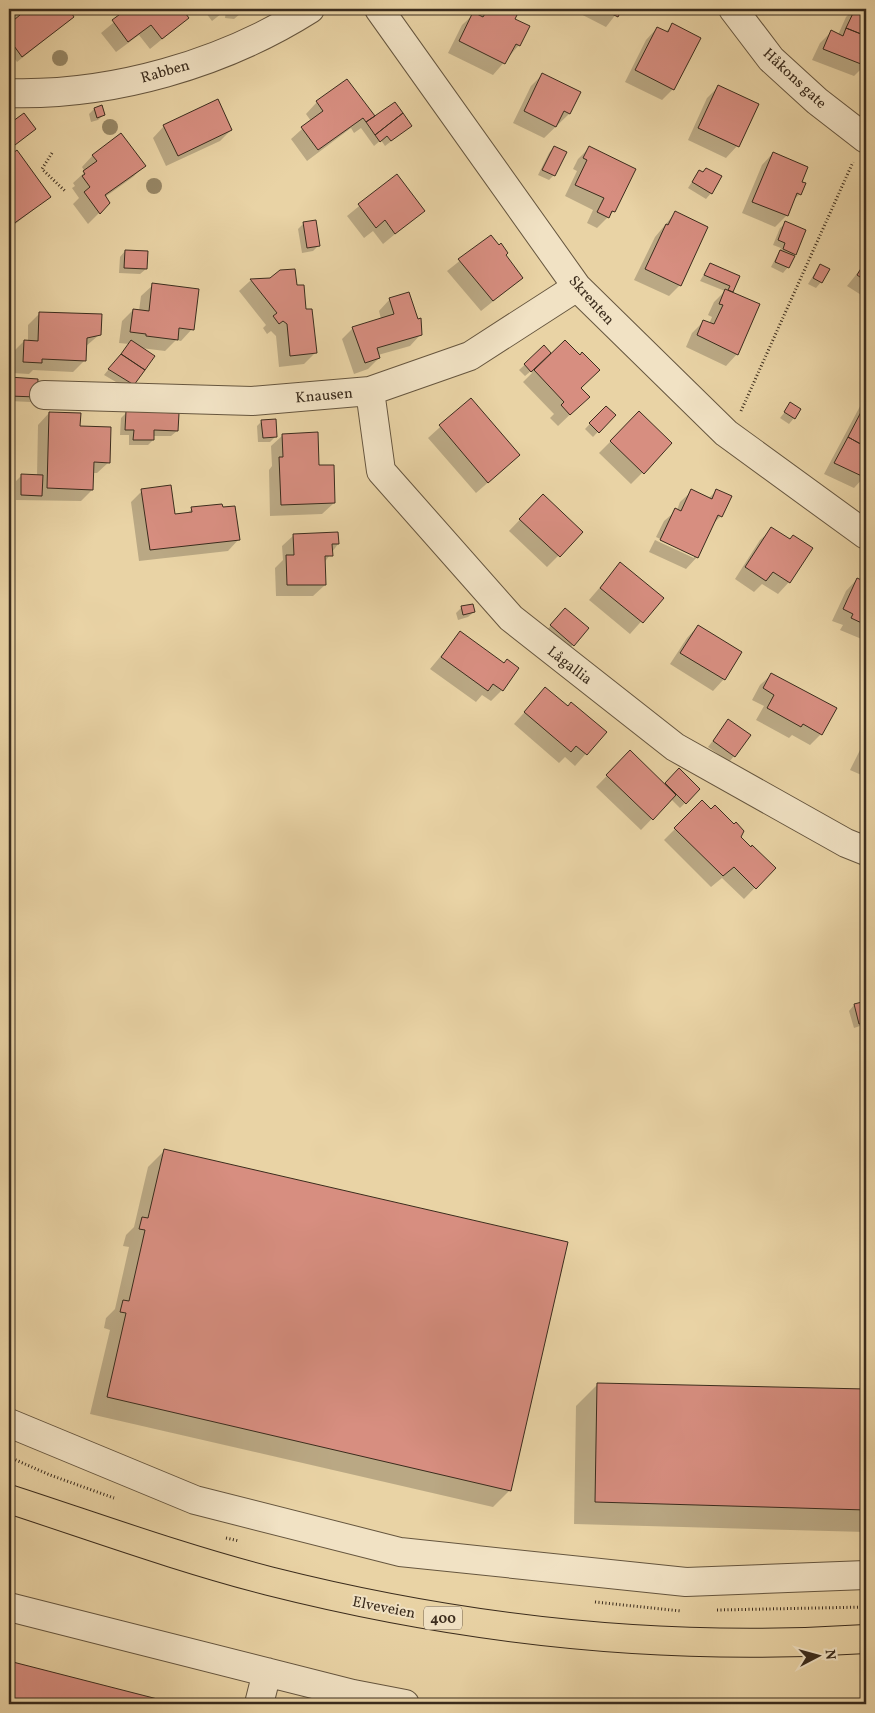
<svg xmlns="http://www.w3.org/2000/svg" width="875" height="1713" font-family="Vollkorn,serif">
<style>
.shadow{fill:#0003}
.building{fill:#d78e80;stroke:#3b2c1d}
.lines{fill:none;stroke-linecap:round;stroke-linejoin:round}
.minor-casing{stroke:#66563f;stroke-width:30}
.highway-casing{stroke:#3b2c1d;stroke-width:30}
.path{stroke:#3b2c1d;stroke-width:3;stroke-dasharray:1 2.5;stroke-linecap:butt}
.minor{stroke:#f1e2c4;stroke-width:28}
.highway{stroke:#e9d3a5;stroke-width:28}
.tree{fill:#978766}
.labels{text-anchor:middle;stroke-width:4;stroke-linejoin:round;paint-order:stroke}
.shield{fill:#f1e2c4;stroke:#72634f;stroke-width:1}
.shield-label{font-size:14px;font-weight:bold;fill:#3b2c1d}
.street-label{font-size:15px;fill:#3b2c1d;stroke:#f1e2c4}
</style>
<rect width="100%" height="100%" fill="#e9d3a5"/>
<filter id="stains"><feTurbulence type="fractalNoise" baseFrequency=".004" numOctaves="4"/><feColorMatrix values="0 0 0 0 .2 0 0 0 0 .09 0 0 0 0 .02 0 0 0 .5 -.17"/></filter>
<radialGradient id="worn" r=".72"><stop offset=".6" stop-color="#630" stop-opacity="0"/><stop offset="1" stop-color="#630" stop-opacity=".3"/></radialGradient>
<path class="shadow" d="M9,9H67L73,17L17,62L9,51V25L15,21Z
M130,9H181L188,18L150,49L139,35L116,52L101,33Z
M203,9H240V14L234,19L225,18L226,10L212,21Z
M483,9H518L514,19L519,45L493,75L448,53L462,25L474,14L479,17Z
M571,9H620L606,27Z
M854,9L866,10V64L854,76L812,60L820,43L831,32L838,35L846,17Z
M673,25V89L662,100L625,82L646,40L657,28L665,32Z
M542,75L569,114L544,138L513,123L531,86Z
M719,86L757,104L737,146L726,158L688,140L707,98Z
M317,102L374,118L411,126L385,146L381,140L374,146L361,128L354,133L351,128L307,161L291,139L311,121L306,114Z
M94,109L103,115L98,120L91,122L89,114Z
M24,115L35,129L9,149V126Z
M164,126L231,130L220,141L166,166L153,138Z
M554,147V175L549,180L538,175L549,153Z
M589,148L614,211L597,228L587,223L593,210L565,196L577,171L573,169L578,159Z
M17,152L49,197L9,229V158Z
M773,153L801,182L800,194L792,201L786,216L775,227L742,213L762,165Z
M93,155L144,166L133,177L105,197L109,203L88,224L73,204L79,198L72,188L75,186L73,183L85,172L82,167Z
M699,171L711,193L706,199L688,188Z
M396,176L423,211L383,244L373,231L364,238L347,216Z
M676,212L680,285L669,296L634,280L655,237Z
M304,223L318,246L313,251L302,253L298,229Z
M786,223L794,254L788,267L783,273L771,267L781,248L773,245L780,228Z
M491,236L522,278L481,311L447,271Z
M125,251L146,269L140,274L119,273L120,257Z
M710,264L738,276L731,293L737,354L726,366L686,347L692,333L704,321L709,324L712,317L708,315L714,302L725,291L700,281Z
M820,265L821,282L816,288L808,284Z
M863,266L866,268V298L847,286Z
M271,279L296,287L305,311L315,353L304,364L279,367L276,336L271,331L267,334L263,328L266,325L239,291L250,281Z
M153,285L192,329L181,341L176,340L165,351L141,348L133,384L128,389L104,375L129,344L119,343L122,321L133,310L139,311L141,296Z
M390,299L421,334L410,346L378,355L379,358L368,369L354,374L342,339L353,328L381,319L379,311Z
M40,313L100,334L85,347V360L73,372L33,370L29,374L12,373L13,352L24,341H28V325Z
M544,347V358L580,388L577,408L558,426L550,418L554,414L523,382L532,373L531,371L525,376L519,370Z
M9,379L36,380V397L30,402L9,401Z
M866,395V475L854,488L824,474Z
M471,399L507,466L476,493L428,438Z
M791,404L794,418L789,424L780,418Z
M606,407L614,415L593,437L585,429Z
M49,413L79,427L109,462L97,473H93L92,490L81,501L16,500V481L22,475L37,476L38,425Z
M126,413L177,431L171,436H153V440L148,445H129V435H120L121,418Z
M262,421L276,436L270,442H258L257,426Z
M628,424L671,444L631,484L599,453Z
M283,435L318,467L334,503L322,514L270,516L269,470L272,466L271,446Z
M717,490L721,516L712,525L697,557L686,569L649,552L655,540L694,558V555L656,537L664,521L677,510L680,502L692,491L708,499Z
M142,491L174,516L186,514L192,509L239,539L228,551L139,561L131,502Z
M532,507L582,532L547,567L509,531Z
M772,529L789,540V582L778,594L762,584L754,592L735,579L760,540Z
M294,535L338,544L324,563L325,585L313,596H276L275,568L283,560L282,546Z
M620,564L662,598L630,634L589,600Z
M857,579L866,583V638L864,640L840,630L843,625L832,621L846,591Z
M472,605L474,612L468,617L458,620L456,613L461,608Z
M560,615L573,645L568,650L546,631Z
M698,626L724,679L713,691L670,664L687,638Z
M460,633L502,690L491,701L482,695L476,702L430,669Z
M772,674L821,734L810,745L792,735L789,738L756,720L764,706L752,700L760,685Z
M546,688L567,707L605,732L575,766L565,757L559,763L514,724Z
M728,721L734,756L729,762L708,747Z
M866,738V777L850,770Z
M630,752L664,785L679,770L699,789L680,808L671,799L641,830L596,787Z
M702,802L774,868L744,899L722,878L711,887L664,840Z
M866,939V950L861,944Z
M866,1002V1024L854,1028L849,1011L854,1005Z
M165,1150L510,1490L493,1507L90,1414L110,1330L104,1328L106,1318L115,1309L129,1247L123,1246L126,1235L134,1227L148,1167Z
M598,1384L866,1390V1532L574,1524L576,1406Z
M9,1663L172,1704H9Z"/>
<path class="building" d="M15,9H69L74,17L22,57L9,39V24L20,15Z
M127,9H182L189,18L162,39L151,25L128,42L112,20Z
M488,9H520L515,19L530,26L520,46L516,44L505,64L459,41L473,12L483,17Z
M602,9H622L618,17Z
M855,9H866V36L846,28Z
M672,23L701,38L674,90L635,70L657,27L668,32Z
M846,28L866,36V66L823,49L831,30L843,36Z
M542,73L581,92L570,114L564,111L556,127L524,111Z
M347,79L375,116L366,122L363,118L318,150L301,127L323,111L316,101Z
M718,85L759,104L739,147L698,128Z
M218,99L232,130L178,156L163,125Z
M395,102L403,113L375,135L366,122Z
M102,105L105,115L97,118L94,108Z
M24,113L36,129L15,145L9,137V124Z
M403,113L412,126L391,141L387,136L380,142L375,135Z
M121,133L146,166L105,195L110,203L100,214L84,192L90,187L82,176L85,174L83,171L97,161L92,155Z
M554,146L567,152L555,176L542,170Z
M589,146L636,169L615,212L612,211L609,218L597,212L604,198L575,185L587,160L583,158Z
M17,150L51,197L9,227V156Z
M773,152L808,167L802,182L806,183L801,195L797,193L788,216L752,202Z
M706,168L722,176L712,194L692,182L699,170L703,172Z
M397,174L425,211L395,234L385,220L376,228L358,204Z
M675,211L708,227L681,286L645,269L666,224L668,225Z
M316,220L320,246L307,248L303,222Z
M785,221L806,230L796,255L783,249L785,243L778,240Z
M491,235L499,245L501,243L508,253L506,255L523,278L493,301L458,259Z
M125,250L148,251L147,269L124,268Z
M780,250L795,256L789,268L775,262Z
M710,263L740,276L733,292L728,290L730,286L704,275Z
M820,264L830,269L822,283L813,278Z
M863,265L866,266V281L857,275Z
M295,269L297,285H304L306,309H312L317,353L290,356L287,324L283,321L279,324L273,316L277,313L250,279L270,278L280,270Z
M152,283L199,289L194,330L179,328L178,340L146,336V334L130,332L133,309L149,311Z
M725,289L760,304L738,355L697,335L703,320L714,324L723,305L719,304Z
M409,292L418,319L421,318L422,335L377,348L380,358L365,363L352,327L394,314L389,298Z
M39,312L102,314L101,335L87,338L86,361L42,359V363L23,362L24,340L38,341Z
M131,340L155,356L145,370L121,354Z
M565,340L580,355L582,352L600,370L581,388L590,397L570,415L561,405L564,402L534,370Z
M544,345L551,353L531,372L524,364Z
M121,354L145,370L134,385L108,369Z
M9,377L38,379L37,397L9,396Z
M471,398L520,455L488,483L439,425Z
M790,402L801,409L795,419L784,412Z
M606,406L616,415L599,433L589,423Z
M126,411L179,413L178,431L154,430V440H133L134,430H125Z
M639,411L672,443L644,474L610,441Z
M49,412L81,413L80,426L111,427L110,463L94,462L93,490L47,488Z
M861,412L866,414V447L848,437Z
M276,419L277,437L263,438L261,420Z
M318,432L319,465H334L335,503L281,505L279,457H283L282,434Z
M848,437L866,447V478L834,463Z
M21,474L43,475L42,496L21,495Z
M171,485L175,514L192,512L191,507L222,504L223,507L235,506L240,540L150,550L141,489Z
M691,489L712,499L716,489L732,496L722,517L718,515L698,558L660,540L675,508L681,511Z
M543,494L583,532L560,557L519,519Z
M771,527L790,539L793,535L813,548L790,583L773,572L766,581L745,567Z
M338,532L339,544H332L333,556H325L326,585H287L286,555H294L293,534Z
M620,562L664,598L643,623L600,588Z
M857,578L866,582V625L851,618L853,614L843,609Z
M473,604L475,612L463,615L461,606Z
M565,608L589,628L574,646L550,625Z
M698,625L742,652L725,680L680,653Z
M460,631L504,663L507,659L519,668L503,691L493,684L488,691L441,657Z
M771,673L837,708L822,735L803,724L801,727L767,708L774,695L763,688Z
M545,687L568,706L571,702L607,732L587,755L576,746L571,752L524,712Z
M728,719L751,735L735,757L713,741Z
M630,750L676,795L653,820L606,775Z
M679,768L700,789L686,804L665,783Z
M702,800L711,809L715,805L734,824L736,822L744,831L741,837L751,847L752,845L776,868L756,889L734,867L723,876L674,828Z
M866,1001V1022L859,1024L854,1004Z
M164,1149L568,1242L511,1491L107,1397L126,1313L120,1312L123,1300L129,1301L145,1230L139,1229L142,1217L148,1218Z
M597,1383L866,1389V1510L595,1502Z
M9,1661L177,1704H9Z"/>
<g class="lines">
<defs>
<path id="minor" d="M379,9L577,287L726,433L866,535
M733,9L771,59L817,101L866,139
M9,93C112,96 223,64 310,9
M370,391L381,471L511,618L675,747L846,843L866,851
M44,395L252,401L370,391L470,356L577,287
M9,1423L195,1500L400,1552L686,1582L866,1575
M9,1607L353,1694L405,1704
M259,1704L267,1672"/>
<path id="highway" d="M9,1499C95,1527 180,1558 269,1581C463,1630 666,1652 866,1639"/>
</defs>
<use href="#minor" class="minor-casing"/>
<use href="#highway" class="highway-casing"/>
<path class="path" d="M52,153L42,169L65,191
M741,411L853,162
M9,1457L50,1475L114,1498
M226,1538L239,1541
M595,1602L681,1611
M717,1610L866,1607"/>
<use href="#minor" class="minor"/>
<use href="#highway" class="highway"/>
</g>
<g class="tree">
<circle cx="60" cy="58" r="8"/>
<circle cx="110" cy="127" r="8"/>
<circle cx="154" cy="186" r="8"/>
</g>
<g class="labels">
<rect class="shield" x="424" y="1606.5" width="38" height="23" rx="4"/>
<g class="shield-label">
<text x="443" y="1623">400</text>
</g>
<g class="street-label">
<text transform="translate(165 71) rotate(-16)" y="5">Rabben</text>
<text transform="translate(795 78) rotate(43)" y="5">Håkons gate</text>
<text transform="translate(592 300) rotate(48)" y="5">Skrenten</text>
<text transform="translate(324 395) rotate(-5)" y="5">Knausen</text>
<text transform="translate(570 665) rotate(38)" y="5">Lågallia</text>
<text transform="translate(384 1607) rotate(11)" y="5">Elveveien</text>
</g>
</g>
<rect width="875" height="1713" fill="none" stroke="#e9d3a5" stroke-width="30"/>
<rect x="10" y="10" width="855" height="1693" fill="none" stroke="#3b2c1d" stroke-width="2.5"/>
<rect x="15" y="15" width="845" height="1683" fill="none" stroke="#3b2c1d"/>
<g transform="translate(818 1656) rotate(84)" stroke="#f1e2c4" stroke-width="4" paint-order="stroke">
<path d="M0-4L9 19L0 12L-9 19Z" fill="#3b2c1d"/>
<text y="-8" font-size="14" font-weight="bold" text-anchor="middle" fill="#3b2c1d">N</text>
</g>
<rect width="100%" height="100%" filter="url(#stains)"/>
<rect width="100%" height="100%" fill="url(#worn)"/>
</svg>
